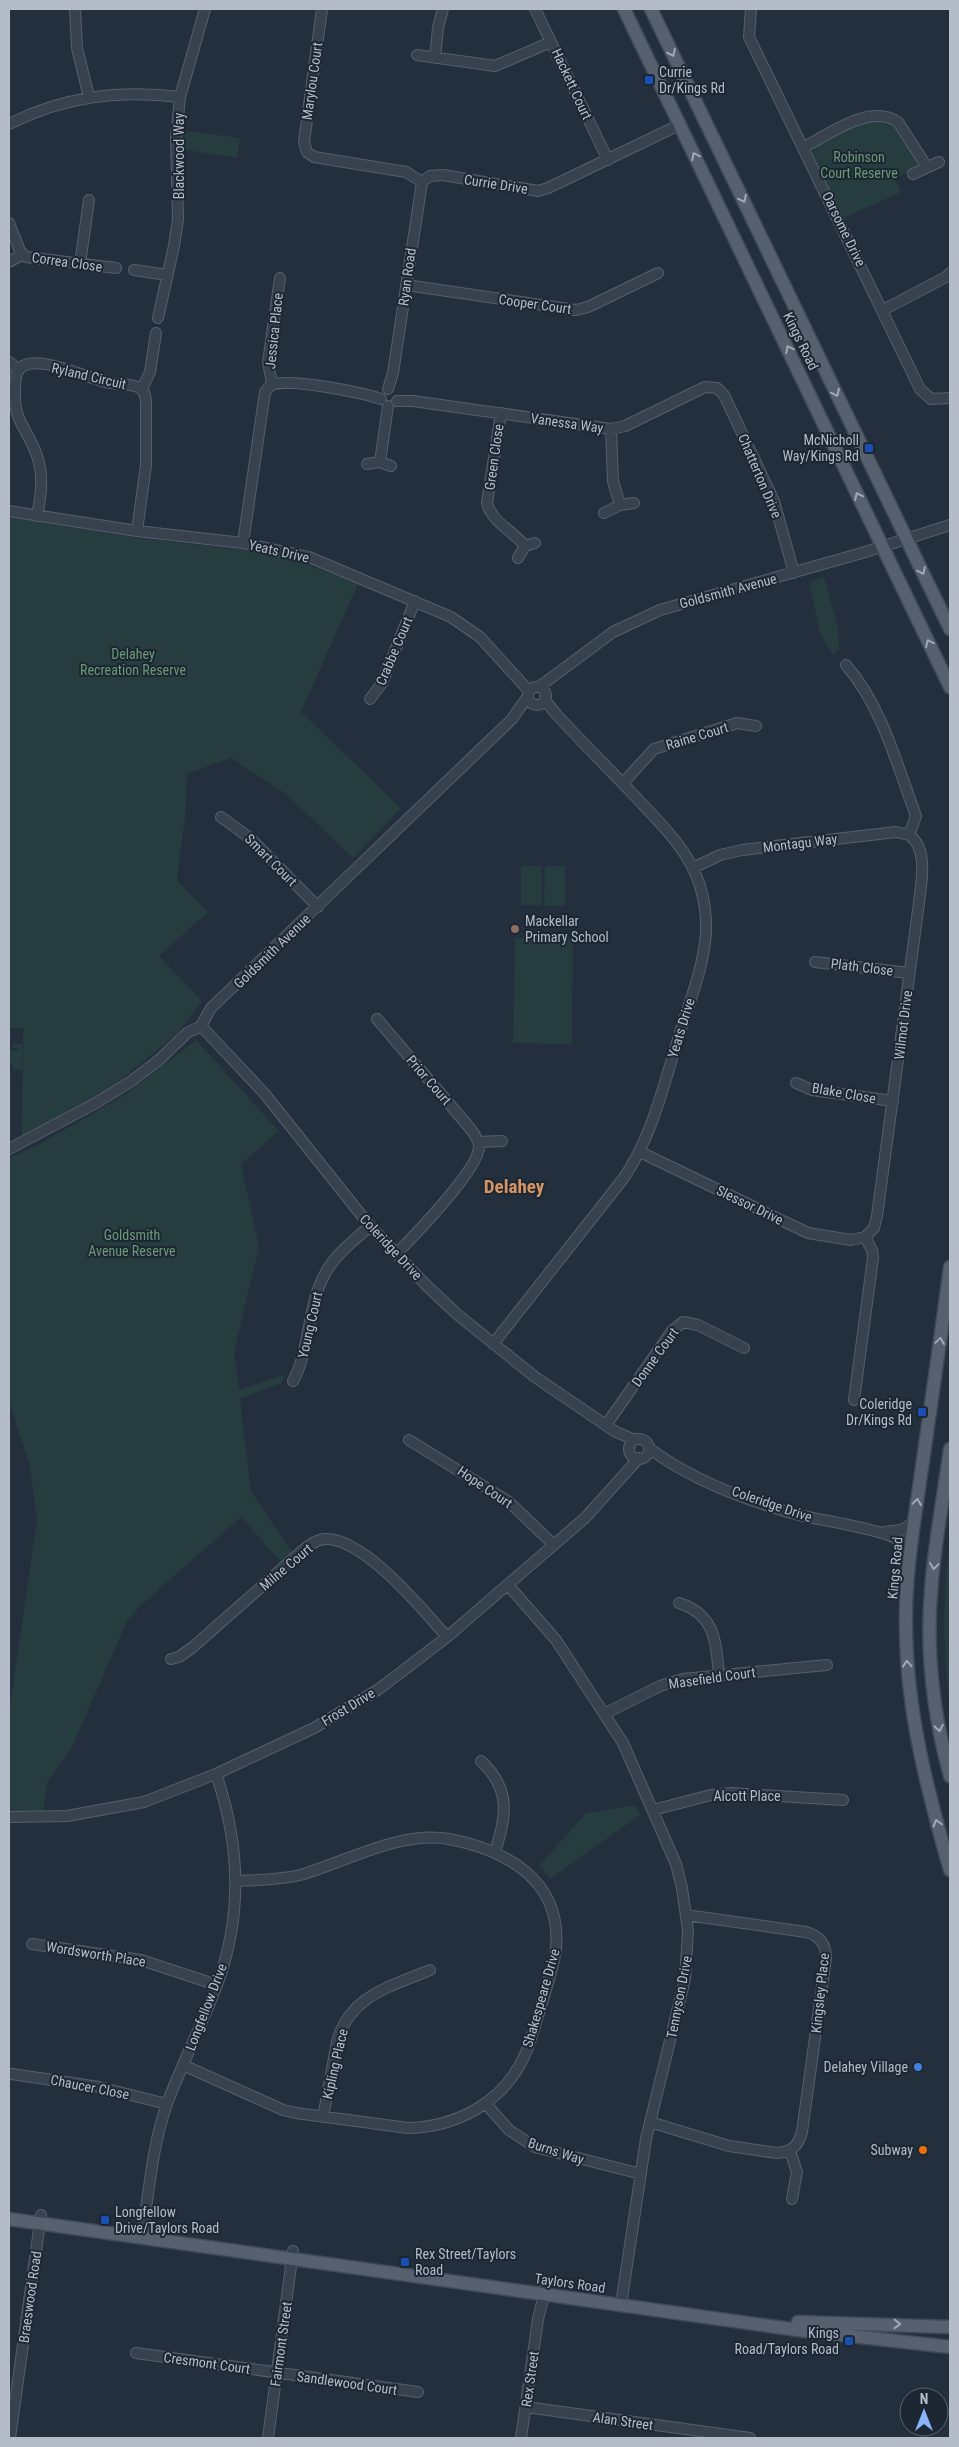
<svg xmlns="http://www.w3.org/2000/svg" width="959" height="2447" font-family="'Roboto Condensed',sans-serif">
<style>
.green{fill:#263c3f}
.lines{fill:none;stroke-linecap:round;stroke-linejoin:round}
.minor-casing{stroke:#565f6c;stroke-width:12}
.major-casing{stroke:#414a57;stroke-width:15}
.minor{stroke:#38414e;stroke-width:10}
.major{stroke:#56606e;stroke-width:12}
.oneway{stroke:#a1aab7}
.transit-dot{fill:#1a4fb4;stroke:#1d2633;stroke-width:2}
.education-dot{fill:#8d6e63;stroke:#1d2633;stroke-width:2}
.shop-dot{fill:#3f7fe0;stroke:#1d2633;stroke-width:2}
.food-dot{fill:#e8710a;stroke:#1d2633;stroke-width:2}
.labels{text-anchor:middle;stroke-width:4;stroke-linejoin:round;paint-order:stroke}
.poi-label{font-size:14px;fill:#b4bcc9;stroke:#1d2633;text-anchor:end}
.street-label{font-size:14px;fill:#b4bcc9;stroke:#1d2633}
.park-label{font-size:14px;fill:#6b9a76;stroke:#1d2633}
.district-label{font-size:19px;font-weight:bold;fill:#d59563;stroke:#1d2633}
</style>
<rect width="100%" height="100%" fill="#242f3e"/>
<path class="green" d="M865,120L892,123L896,126L917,162V166L895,180L901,192L842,219L812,153L817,143Z
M180,130L240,138L237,158L180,149Z
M9,517L138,538L254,551L291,558L358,584L301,712L401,808L353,858L286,794L231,758L187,774L185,817L177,880L208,912L159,956L202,1001L176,1035L107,1091L56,1122L22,1136L23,1028H9Z
M824,577L838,628L839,650L832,654L820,633L809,582Z
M521,866H542V906L521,905Z
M545,866H565V906H544Z
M515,938H573L572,1044L513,1043Z
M196,1040L279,1131L241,1164L259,1247L234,1352L239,1390L284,1375L282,1383L240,1399L251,1491L292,1552L281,1562L241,1517L140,1606L127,1621L71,1749L47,1783L43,1813L9,1810V1714L37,1520L30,1466L9,1401V1158L36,1146L120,1098Z
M13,1044H22V1069H12L13,1064H9V1051L19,1050V1048H13Z
M950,1542V1706C943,1649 942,1599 950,1542Z
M636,1805L640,1815L550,1879L539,1866L586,1813Z"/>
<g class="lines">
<defs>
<path id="minor" d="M75,9L77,48L89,97
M322,9L304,142L307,152L314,157L406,172L422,182L430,176L443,175L538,191L548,188L679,125
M535,9L608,160
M751,9L749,37L920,389L931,399L950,398
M417,55L495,66L551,42
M435,58L438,28L443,9
M9,124C65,96 119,90 180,97
M804,147C830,134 870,103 898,122L927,167
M913,174L939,162
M9,223L20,251L26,257L116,268
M9,262L23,254
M80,264L89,200
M134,270L167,275
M406,285L576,310L588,307L658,273
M883,310L946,277L950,273
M158,318L174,246L178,219L176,138L180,97L205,9
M9,362L19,370
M272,384L268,362L280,278
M142,389L150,372L156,333
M388,389L393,373L422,182
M397,401H413L611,429L625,426L705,387L717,388L724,395L774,501L794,573
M501,413L487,503C491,521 514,532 525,546
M611,429L613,481L620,505
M380,462L388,406
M367,464L380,462L391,466
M9,511L137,531L243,543L309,557L451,617L480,637L529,691
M604,513L620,505L634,503
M37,516C41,496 44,476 37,456C29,431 13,421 15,392C15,386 15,379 17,373C27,348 89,379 106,382C116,385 130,383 140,388C145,391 145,396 146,401V465L137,531
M243,543L265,392L270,386C283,376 363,393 381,399
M518,558L525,546L535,543
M846,665C882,706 897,765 916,816L909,835C929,849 921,882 919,903L877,1216L874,1228L865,1237L872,1250L873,1258L854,1400
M528 696a9 9 0 1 1 18 0a9 9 0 1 1-18 0Z
M539,687L613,632L660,610L862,553L950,525
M370,699L382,683L415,601
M623,783L654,749L737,723L756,726
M221,817L250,838L318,907
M693,868L720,855L742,850L896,832L909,835
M815,962L909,973
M377,1019L469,1127C474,1133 479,1140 479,1147C479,1169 413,1237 396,1254
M201,1026L264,1093L370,1226L427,1286L458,1315L535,1377L616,1432L635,1440
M796,1083L812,1090L893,1101
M478,1142L502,1141
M9,1149L96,1103L130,1082L159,1060L187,1033L201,1026L211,1008L512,719L528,696
M640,1152L808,1233L851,1240L865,1237
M493,1344L623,1179C652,1137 663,1087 678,1039C688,1005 704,968 706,932C708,867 673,837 632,793C607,767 581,741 556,714L545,700
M293,1381C312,1346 306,1302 329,1267C339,1251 356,1239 370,1226
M606,1425L672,1331L683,1322L698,1325L744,1348
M629 1449a10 10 0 1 1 20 0a10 10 0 1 1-20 0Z
M409,1440L509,1502L554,1545
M649,1448C691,1480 748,1501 799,1515C822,1521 884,1529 900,1541C903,1544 907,1548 911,1551
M885,1532L901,1530L914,1523
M508,1585L556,1640L623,1743L676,1864L682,1888L688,1931L685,1979L646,2139L621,2305
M679,1603C716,1615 716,1643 719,1676
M171,1659L179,1657L193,1647L303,1550C309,1545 316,1540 324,1539C363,1536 423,1610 447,1637
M604,1714L660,1686L683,1679L827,1665
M481,1761C512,1790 506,1817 495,1852
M653,1810L711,1795L731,1793L843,1800
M9,1817L67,1816L144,1802L216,1774L314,1728L379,1689L447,1637L585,1518L639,1458
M32,1944L141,1960L217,1985
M183,2065L283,2110L296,2113L408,2128C457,2127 503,2102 524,2057C532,2039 536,2021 542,2003C547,1985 554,1966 556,1948C562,1881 507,1850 449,1839C401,1830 346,1862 300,1875C279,1880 258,1880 236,1881
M12,2074L99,2087L167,2104
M486,2104L509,2130L535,2147L641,2174
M323,2117L337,2042C350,1995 390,1987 430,1970
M650,2122L729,2146L777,2153C792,2152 798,2146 802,2132L826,1958C826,1944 820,1936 806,1932L686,1915
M790,2151L797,2172L792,2199
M142,2237C149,2192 152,2146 167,2104C182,2063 202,2025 217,1985C243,1915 240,1844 216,1774
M136,2353L418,2392
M526,2407L750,2438
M10,2438L41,2215
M268,2438L293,2251
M521,2438L538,2319L546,2287"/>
<path id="major" d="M624,9L950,687
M651,9L950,629
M950,1267C941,1336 931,1405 921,1474C914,1524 905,1574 906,1625C906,1709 927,1789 950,1870
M950,1449C944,1496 934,1544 931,1592C926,1653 934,1717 950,1776
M9,2219L798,2330L950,2347
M798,2322L950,2327"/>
</defs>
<use href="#minor" class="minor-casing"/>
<use href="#major" class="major-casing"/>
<use href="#minor" class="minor"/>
<use href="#major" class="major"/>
</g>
<defs><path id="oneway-chevron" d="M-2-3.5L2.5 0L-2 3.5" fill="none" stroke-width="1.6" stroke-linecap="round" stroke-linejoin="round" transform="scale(1.25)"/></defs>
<g class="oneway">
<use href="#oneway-chevron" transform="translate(672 53) rotate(64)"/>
<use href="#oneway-chevron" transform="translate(695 156) rotate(-116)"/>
<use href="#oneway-chevron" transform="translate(743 199) rotate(64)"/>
<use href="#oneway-chevron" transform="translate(789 349) rotate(-116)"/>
<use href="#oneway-chevron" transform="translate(836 393) rotate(64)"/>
<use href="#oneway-chevron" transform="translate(858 496) rotate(-115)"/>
<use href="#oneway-chevron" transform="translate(922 571) rotate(64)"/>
<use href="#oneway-chevron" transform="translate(929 643) rotate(-116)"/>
<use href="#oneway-chevron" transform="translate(940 1341) rotate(-82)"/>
<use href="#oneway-chevron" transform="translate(917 1502) rotate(-82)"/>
<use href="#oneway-chevron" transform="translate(934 1566) rotate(98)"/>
<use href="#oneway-chevron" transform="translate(907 1664) rotate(-94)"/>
<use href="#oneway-chevron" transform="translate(939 1728) rotate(80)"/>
<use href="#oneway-chevron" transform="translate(937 1823) rotate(-106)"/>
<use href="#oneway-chevron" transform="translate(897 2324) rotate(2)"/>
</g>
<g class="transit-dot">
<rect x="644" y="75" width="10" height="10" rx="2.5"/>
<rect x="864" y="443" width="10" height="10" rx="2.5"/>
<rect x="917" y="1407" width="10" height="10" rx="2.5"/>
<rect x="100" y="2215" width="10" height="10" rx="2.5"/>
<rect x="400" y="2257" width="10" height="10" rx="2.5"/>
<rect x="844" y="2336" width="10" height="10" rx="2.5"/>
</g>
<circle class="education-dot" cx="515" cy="929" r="5"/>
<circle class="shop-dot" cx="918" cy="2067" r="5"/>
<circle class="food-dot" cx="923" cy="2150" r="5"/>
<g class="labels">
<g class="poi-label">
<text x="659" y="77" text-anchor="start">Currie<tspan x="659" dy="16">Dr/Kings Rd</tspan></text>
<text x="859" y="445">McNicholl<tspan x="859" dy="16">Way/Kings Rd</tspan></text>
<text x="525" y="926" text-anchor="start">Mackellar<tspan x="525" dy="16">Primary School</tspan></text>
<text x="912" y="1409">Coleridge<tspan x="912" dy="16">Dr/Kings Rd</tspan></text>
<text x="908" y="2072">Delahey Village</text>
<text x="913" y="2155">Subway</text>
<text x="115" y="2217" text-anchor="start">Longfellow<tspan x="115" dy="16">Drive/Taylors Road</tspan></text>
<text x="415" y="2259" text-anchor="start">Rex Street/Taylors<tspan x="415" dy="16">Road</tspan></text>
<text x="839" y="2338">Kings<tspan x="839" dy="16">Road/Taylors Road</tspan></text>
</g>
<g class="street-label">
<text transform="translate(312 81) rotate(-82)" y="5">Marylou Court</text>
<text transform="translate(572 84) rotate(65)" y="5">Hackett Court</text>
<text transform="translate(179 156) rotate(-90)" y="5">Blackwood Way</text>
<text transform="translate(496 184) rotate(9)" y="5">Currie Drive</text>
<text transform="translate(844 229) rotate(64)" y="5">Oarsome Drive</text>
<text transform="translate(67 262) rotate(8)" y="5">Correa Close</text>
<text transform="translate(407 277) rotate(-82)" y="5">Ryan Road</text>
<text transform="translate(535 304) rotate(8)" y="5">Cooper Court</text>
<text transform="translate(274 331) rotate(-84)" y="5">Jessica Place</text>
<text transform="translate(801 341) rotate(64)" y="5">Kings Road</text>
<text transform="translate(89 376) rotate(13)" y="5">Ryland Circuit</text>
<text transform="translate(567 423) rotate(8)" y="5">Vanessa Way</text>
<text transform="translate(494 457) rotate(-82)" y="5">Green Close</text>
<text transform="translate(760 476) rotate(67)" y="5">Chatterton Drive</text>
<text transform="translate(279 551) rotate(13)" y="5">Yeats Drive</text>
<text transform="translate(728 591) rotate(-15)" y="5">Goldsmith Avenue</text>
<text transform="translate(394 651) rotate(-67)" y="5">Crabbe Court</text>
<text transform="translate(697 736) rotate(-17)" y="5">Raine Court</text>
<text transform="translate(800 843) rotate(-7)" y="5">Montagu Way</text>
<text transform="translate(271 860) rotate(45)" y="5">Smart Court</text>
<text transform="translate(272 951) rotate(-44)" y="5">Goldsmith Avenue</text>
<text transform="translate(862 967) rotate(7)" y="5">Plath Close</text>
<text transform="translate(903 1025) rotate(-83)" y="5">Wilmot Drive</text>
<text transform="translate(681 1028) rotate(-73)" y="5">Yeats Drive</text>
<text transform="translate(429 1080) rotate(49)" y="5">Prior Court</text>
<text transform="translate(844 1093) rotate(10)" y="5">Blake Close</text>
<text transform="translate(750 1205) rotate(26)" y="5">Slessor Drive</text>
<text transform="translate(391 1247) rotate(47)" y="5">Coleridge Drive</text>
<text transform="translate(310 1325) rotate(-77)" y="5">Young Court</text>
<text transform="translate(655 1357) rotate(-54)" y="5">Donne Court</text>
<text transform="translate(485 1487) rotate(34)" y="5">Hope Court</text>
<text transform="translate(772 1504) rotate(19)" y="5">Coleridge Drive</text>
<text transform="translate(286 1567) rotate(-40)" y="5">Milne Court</text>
<text transform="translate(895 1568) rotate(-85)" y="5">Kings Road</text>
<text transform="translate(712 1678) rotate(-8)" y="5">Masefield Court</text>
<text transform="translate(348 1707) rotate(-31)" y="5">Frost Drive</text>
<text x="747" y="1801">Alcott Place</text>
<text transform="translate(96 1954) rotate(9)" y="5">Wordsworth Place</text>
<text transform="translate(820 1993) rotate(-84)" y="5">Kingsley Place</text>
<text transform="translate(679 1997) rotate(-79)" y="5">Tennyson Drive</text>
<text transform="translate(541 1998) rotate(-74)" y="5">Shakespeare Drive</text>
<text transform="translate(206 2007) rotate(-69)" y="5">Longfellow Drive</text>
<text transform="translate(335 2064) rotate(-77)" y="5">Kipling Place</text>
<text transform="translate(90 2087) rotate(11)" y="5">Chaucer Close</text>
<text transform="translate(556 2151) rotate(18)" y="5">Burns Way</text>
<text transform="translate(570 2283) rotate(8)" y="5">Taylors Road</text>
<text transform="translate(30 2297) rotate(-82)" y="5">Braeswood Road</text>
<text transform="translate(281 2344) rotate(-82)" y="5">Fairmont Street</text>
<text transform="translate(207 2363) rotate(8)" y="5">Cresmont Court</text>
<text transform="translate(530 2379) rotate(-82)" y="5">Rex Street</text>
<text transform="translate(347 2383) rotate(8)" y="5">Sandlewood Court</text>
<text transform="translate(623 2421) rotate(8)" y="5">Alan Street</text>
</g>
<g class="park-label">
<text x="859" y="162">Robinson<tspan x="859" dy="16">Court Reserve</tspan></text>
<text x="133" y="659">Delahey<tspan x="133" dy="16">Recreation Reserve</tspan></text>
<text x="132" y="1240">Goldsmith<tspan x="132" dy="16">Avenue Reserve</tspan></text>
</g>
<g class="district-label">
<text x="514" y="1193">Delahey</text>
</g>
</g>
<rect width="959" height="2447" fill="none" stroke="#b4bcc9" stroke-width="20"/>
<g transform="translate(924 2412)"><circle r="24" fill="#1d2633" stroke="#59626f"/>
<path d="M0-4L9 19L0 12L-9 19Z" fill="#8ab4f8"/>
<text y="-8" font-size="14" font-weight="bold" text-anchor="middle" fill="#b4bcc9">N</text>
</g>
</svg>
